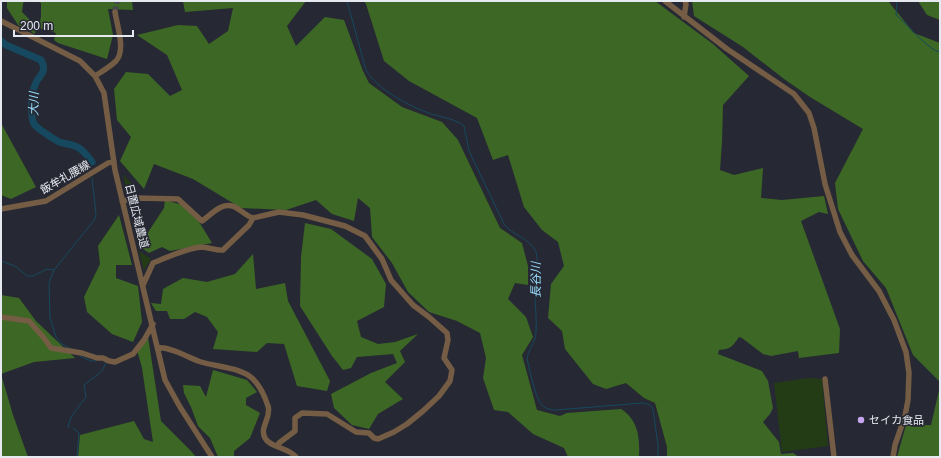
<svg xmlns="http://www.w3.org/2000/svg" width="941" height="458" font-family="Arial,'Noto Sans JP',sans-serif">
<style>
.green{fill:#233c15}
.forest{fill:#3d6724}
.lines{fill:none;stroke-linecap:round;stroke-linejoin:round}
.stream{stroke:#16495f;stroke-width:1}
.river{stroke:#16495f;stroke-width:7}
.minor-tunnel{stroke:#43464f;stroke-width:5.5;stroke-dasharray:5.5 3;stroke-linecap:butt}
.minor{stroke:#755c44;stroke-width:5.5}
.poi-dot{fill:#c7a6ef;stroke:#262933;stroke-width:1.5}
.labels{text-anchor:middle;stroke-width:3.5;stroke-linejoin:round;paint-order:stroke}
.street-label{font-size:11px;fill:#e7e9f0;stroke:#262933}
.poi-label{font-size:11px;fill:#e7e9f0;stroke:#262933;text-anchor:start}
.water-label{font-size:12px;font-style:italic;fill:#98dcfd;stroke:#262933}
</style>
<rect width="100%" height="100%" fill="#262933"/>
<path class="green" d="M123,174L136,189L137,194L128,196Z
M139,251L151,259L144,270Z
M809,378L822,379L828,446L782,452L774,383Z"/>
<path class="forest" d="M7,1H24L23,4L22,12L36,26L35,34L18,25L7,8Z
M37,1H132L133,10L108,9L113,35L107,59L58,43L54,40L56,33L39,28L41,16V3Z
M183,1H306L287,26L296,46L325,17L344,20L363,71L369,83L402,107L442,122L458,140L500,228L522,243L528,266V285L515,283L508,299L526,317L533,337L522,355L537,410L560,416L567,413L621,409C638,420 640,437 639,456L638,457H568L564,448L533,434L508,412L494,410L483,378L486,358L480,333L457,321L429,312L408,292L392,263L372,237L370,208L358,198L354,221L332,214L316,200L286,210L241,208L193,179L154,164L144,189L120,161L131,137L117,120L114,89L126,72L148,74L170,96L182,90L167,55L137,35L178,25L197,26L209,44L228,31L233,8L185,12Z
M364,1H655L713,44L749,76L723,105L722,142L720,170L734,175L763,168L761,198L782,200L824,196L828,214L819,212L801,221L840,329L839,353L799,358L798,351L771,356L763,354L742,338L739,337C732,347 731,349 719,350L718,354L762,371L768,381L773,408L770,414L763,422L779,442L781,454L793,453L799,457H667V447L655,403L644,398L626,383L606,389L593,384L565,349L562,331L548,318L551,284L564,266L558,242L542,230L524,207L508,155L493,160L477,118L409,81L384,61L366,4Z
M692,1H888L914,33L940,43V382L913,355L886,288L863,261L838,209L835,183L863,129L810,97L784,79L743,47L694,16Z
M918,1H940V20L927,15Z
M1,123L36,187L11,199L1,195Z
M165,200L190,207L212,243L170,251L162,247L149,253L139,246L164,208Z
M119,215L132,265H116V278L138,286L142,322L133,342L112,334L87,312L84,297L100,264L98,246Z
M305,223L331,229L372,259L386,284L384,307L357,321L361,337L378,344L395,342L418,334L400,351L405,362L385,382L403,399L378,414L369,429L352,425L334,408L331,394L371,373L397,363L393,354L357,357L351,368L343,370L332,356L300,306L301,257Z
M253,254L256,289L285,283L288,301L330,381L327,391L297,386L284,344L267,343L257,352L213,349L218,332L207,317L195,312L184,319H170L167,311H156L151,303L161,304L163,289L183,278L207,282L235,274Z
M1,295L19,298L36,321L75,358L34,362L1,374L13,415L28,457H1Z
M148,337L161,421L190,450L196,457H78L80,435L134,421L144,439L153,442L142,368L137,350Z
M213,370L247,380L257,392L246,398V405L260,413L250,438L234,451V457H218L210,438L198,426L191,407L184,393L183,385L200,386L206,397Z
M940,386V457H897L906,425H931Z"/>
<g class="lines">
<path class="stream" d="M347,1L366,70C376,88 407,105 426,112C438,117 455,118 464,126L469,151L504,224C512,235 529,238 535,250C538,255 537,262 536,268C536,276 534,285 535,293C535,306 537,320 536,333C535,343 528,350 527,359C530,370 535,398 542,405C546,409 551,410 556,410L642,403C648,404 651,404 653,410L658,445V457
M896,1L897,3L896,15C906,23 929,51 940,52
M1,261L15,266L27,276H33L47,269L54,270
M71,349L62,344L56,337L50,318L49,283L54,270L95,219L96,214L92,178
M80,356L91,361H96
M69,427H68L71,417L86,397L84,385L102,371L106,362
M73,428L79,433L77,457"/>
<path class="river" d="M1,41L6,45L41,60C48,73 39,74 35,85C31,93 30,116 34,124C38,129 54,139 59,142C65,144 72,144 77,147C84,150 88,157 92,162"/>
<path class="minor-tunnel" d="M115,12L117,1"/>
<path class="minor" d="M665,1L727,49L794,94L809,113L814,128L825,184L840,232L852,255L879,291L894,320L906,352L909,373L908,400L905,416L895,445L893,457
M684,17L686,4L685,1
M1,21L80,61L95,76L104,93L115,170L165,380L180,407L212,457
M95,76C101,72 110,67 116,61C126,50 117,26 115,12
M122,201L137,198L178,199L202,221C212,214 222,201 235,207C241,210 246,216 253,218
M1,209L46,201L108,163L114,161
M143,285L153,263C168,257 184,249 201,247C209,247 216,251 223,250L249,225L253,218L279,212L303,215L345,226L365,236L382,259L391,280L413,305L429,317L447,333L448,340L444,358L452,370L450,381L439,396L423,411L407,424L394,432L378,439L374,438L369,433L356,432L327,414L302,413L295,418V431L279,443L277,446
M1,317L29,321L44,338L51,348L82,353L97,358H103L109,361L115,362L133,354L144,340L153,324
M158,348C169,346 189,358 201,362C217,367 240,367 253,379C260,386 265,397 268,406C272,417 259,427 265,438C270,448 288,447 296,457
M825,379L834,457"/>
</g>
<circle class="poi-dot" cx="861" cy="420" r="4"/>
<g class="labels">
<g class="street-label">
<text transform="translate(65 177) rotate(-30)" y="4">飯牟礼腰線</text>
<text transform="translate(137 216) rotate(76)" y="4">日置広域農道</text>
</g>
<g class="poi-label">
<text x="869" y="424">セイカ食品</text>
</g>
<g class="water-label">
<text transform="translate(34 104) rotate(-89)" y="4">大川</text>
<text transform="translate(536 280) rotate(-90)" y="4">長谷川</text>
</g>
</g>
<rect width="941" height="458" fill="none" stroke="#e7e9f0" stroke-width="4"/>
<path d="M14 30v6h119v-6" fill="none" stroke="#e7e9f0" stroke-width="2"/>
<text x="20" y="30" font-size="12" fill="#e7e9f0" stroke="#262933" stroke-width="3" paint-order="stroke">200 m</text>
</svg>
